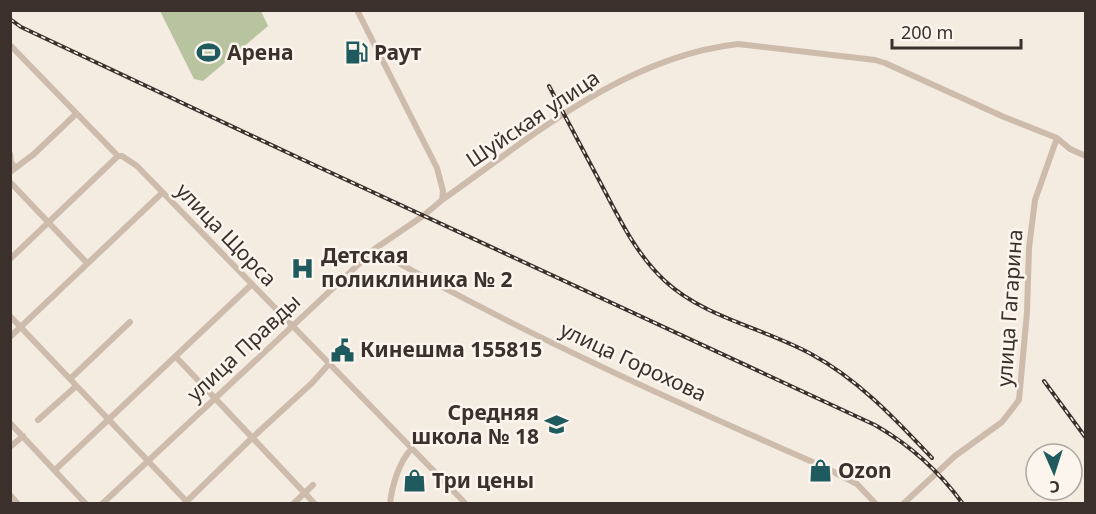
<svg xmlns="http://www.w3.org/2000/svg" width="1096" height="514" font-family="'Noto Sans',sans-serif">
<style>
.green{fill:#b8c4a0}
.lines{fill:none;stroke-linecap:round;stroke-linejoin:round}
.minor{stroke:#cdbbac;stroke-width:6}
.rail-casing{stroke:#3b302b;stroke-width:4}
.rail{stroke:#fbf5ee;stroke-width:1.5;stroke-dasharray:4.5;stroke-linecap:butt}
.labels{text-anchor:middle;stroke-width:5;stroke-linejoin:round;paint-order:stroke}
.poi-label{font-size:21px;font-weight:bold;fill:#3b302b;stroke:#fbf5ee;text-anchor:start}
.street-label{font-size:21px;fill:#3b302b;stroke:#fbf5ee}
</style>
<rect width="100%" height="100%" fill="#f4ebe1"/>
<path class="green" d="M160,11H261L268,26L203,81L194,79Z"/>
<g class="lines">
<path class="minor" d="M357,10L437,168L443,191L442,200
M10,45L118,156H122L137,166L466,504
M10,154L11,162L15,168H13
M10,172L34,154L76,114
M10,182L87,263
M376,248L384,255C526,335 675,402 824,467L857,484L876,504
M10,259L118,156
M10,316L189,504
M10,337L162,193
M176,357L315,504
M70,379L130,322
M38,420L74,388
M10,423L86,504
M10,447L23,436
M55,470L251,285
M10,495L18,504
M185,503L253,437L312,383L329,364
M102,504L376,248L423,216L442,200C533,136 624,57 738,44L875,60L885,63L1004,117L1057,138L1070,149L1086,156
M293,504L313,485
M390,504C392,485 399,462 412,448
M903,504L955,456L1002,422L1019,400L1027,312L1029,248L1035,200L1057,138"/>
<defs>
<path id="rail" d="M10,19L21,27L297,157L875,425C910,445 939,471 963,504
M549,86C566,118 583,150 600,182C619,218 635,253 665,281C705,318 764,328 811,354C858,379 896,420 932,458
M1044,381L1086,438"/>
</defs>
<use href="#rail" class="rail-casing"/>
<use href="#rail" class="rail"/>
</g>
<defs>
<symbol id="stadium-bare" viewBox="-9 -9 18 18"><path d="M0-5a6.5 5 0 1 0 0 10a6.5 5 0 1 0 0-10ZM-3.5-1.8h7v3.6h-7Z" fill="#1f5a5e" stroke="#fbf5ee" stroke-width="2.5" paint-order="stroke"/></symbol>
<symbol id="fuel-bare" viewBox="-9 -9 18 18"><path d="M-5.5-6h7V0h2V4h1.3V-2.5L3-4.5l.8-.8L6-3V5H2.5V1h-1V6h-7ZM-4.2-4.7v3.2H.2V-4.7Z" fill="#1f5a5e" stroke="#fbf5ee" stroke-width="2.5" paint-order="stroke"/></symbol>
<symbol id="hospital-bare" viewBox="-9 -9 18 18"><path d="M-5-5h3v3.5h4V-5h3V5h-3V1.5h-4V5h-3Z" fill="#1f5a5e" stroke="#fbf5ee" stroke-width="2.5" paint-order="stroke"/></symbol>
<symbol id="civic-bare" viewBox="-9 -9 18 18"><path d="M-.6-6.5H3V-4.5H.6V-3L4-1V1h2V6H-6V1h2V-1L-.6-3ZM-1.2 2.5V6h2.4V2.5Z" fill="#1f5a5e" stroke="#fbf5ee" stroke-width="2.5" paint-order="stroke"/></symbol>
<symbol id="school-bare" viewBox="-9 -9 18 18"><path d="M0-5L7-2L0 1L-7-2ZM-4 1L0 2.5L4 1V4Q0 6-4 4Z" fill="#1f5a5e" stroke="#fbf5ee" stroke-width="2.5" paint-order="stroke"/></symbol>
<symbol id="shop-bare" viewBox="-9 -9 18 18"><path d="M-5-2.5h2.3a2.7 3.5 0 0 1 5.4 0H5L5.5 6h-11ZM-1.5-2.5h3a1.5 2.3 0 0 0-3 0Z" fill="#1f5a5e" stroke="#fbf5ee" stroke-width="2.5" paint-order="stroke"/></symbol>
</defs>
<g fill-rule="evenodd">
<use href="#stadium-bare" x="192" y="36" width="33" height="33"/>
<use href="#fuel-bare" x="340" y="36" width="33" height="33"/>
<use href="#hospital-bare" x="286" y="252" width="33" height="33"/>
<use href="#civic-bare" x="326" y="334" width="33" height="33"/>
<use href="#school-bare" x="540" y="408" width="33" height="33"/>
<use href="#shop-bare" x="804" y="454" width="33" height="33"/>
<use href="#shop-bare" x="398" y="464" width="33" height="33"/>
</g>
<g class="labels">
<g class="poi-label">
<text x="227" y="60">Арена</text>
<text x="374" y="60">Раут</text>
<text x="321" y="263">Детская<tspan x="321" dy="24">поликлиника № 2</tspan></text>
<text x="360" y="357">Кинешма 155815</text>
<text x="539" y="420" text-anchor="end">Средняя<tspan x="539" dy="24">школа № 18</tspan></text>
<text x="838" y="478">Ozon</text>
<text x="432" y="488">Три цены</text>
</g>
<g class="street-label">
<text transform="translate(533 119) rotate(-34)" y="7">Шуйская улица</text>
<text transform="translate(226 235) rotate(46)" y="7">улица Щорса</text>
<text transform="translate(1010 308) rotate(-86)" y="7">улица Гагарина</text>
<text transform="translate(244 348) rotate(-43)" y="7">улица Правды</text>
<text transform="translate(633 362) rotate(25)" y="7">улица Горохова</text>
</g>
</g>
<rect width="1096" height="514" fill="none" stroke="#3b302b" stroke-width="24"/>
<g transform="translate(1054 472) rotate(177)"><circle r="28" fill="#fbf5ee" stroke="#aea6a0" stroke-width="1.5"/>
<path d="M0-4.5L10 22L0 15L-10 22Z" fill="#1f5a5e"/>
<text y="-9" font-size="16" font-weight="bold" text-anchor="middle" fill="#3b302b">С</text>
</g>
<path d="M892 39v9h129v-9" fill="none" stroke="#3b302b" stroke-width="3"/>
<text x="901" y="39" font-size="18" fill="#3b302b" stroke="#fbf5ee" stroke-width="4.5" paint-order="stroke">200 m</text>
</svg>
